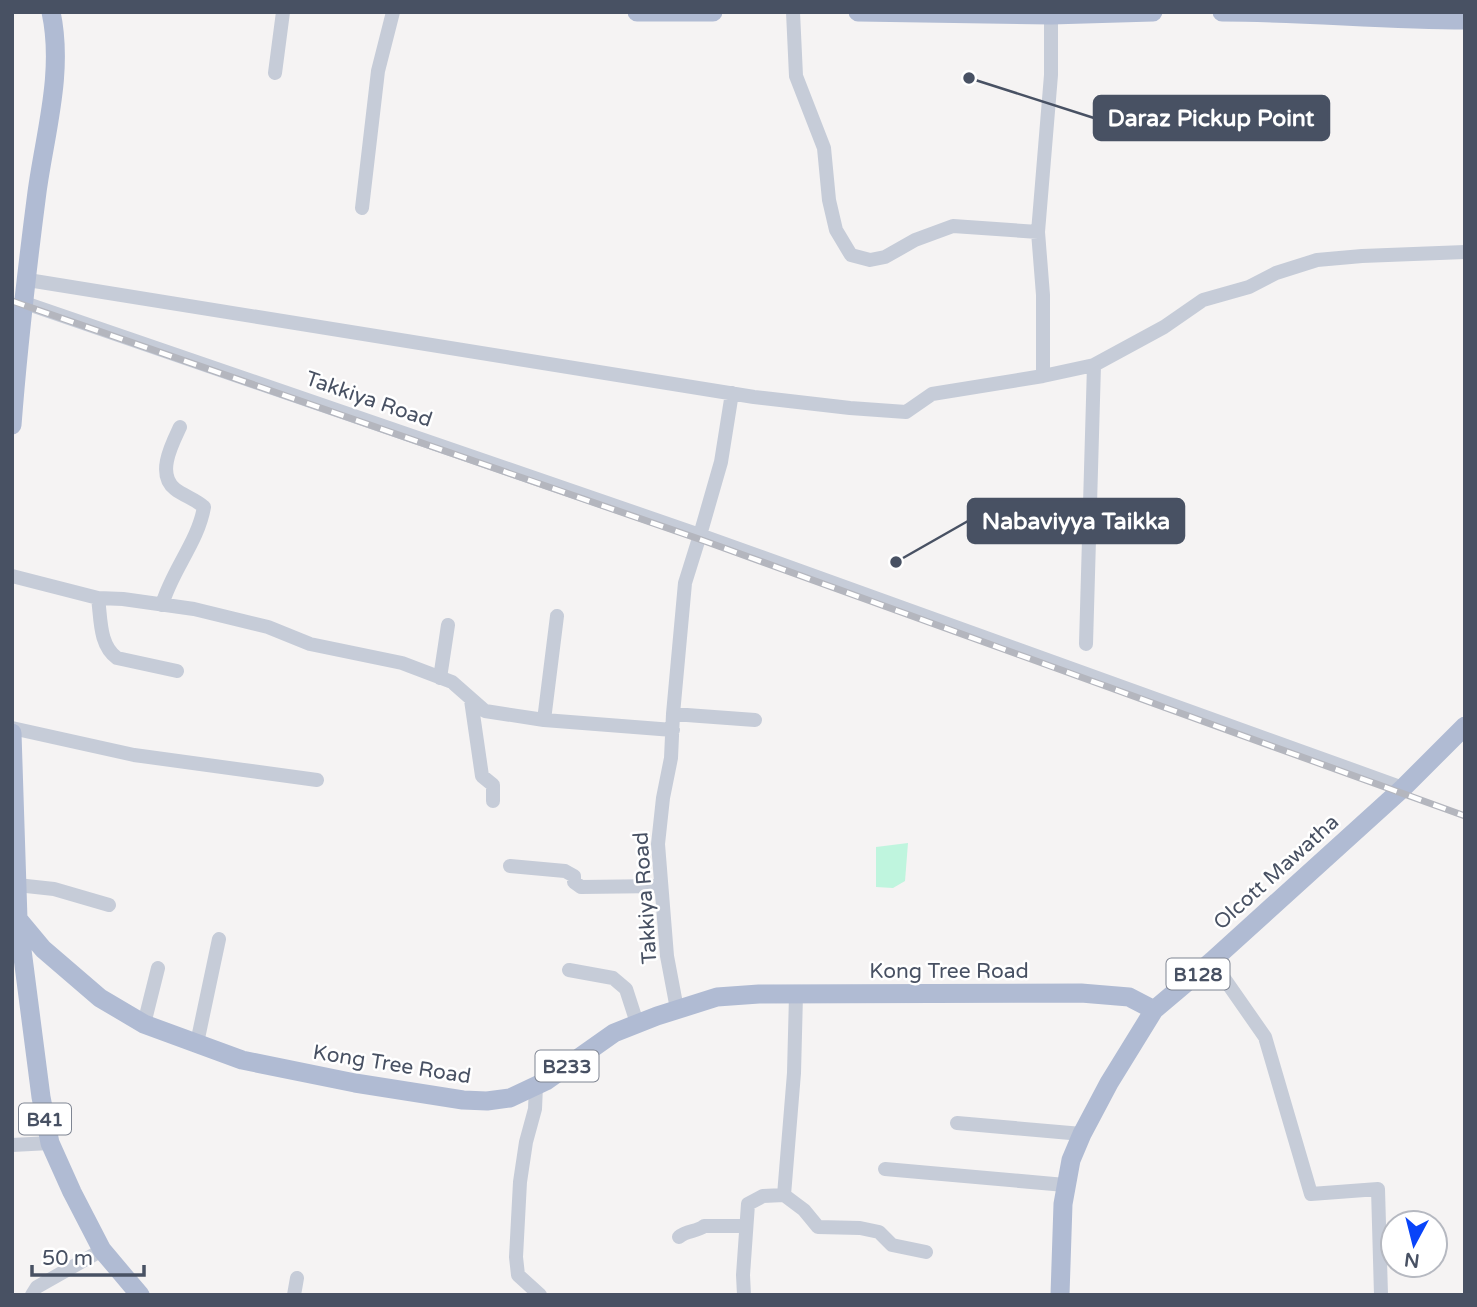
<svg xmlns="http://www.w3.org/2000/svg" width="1477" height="1307" font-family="'Varela Round',sans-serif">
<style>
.green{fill:#bff5de}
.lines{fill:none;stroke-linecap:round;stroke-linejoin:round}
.minor{stroke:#c6ccd8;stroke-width:14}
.major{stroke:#b0bbd3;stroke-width:19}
.rail-casing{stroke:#b4b6be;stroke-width:7}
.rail{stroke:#fff;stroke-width:4.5;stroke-dasharray:13;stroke-linecap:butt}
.labels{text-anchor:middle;stroke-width:5;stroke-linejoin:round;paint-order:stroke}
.shield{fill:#fff;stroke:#7f8592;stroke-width:2}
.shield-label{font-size:19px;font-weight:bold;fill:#485163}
.street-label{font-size:21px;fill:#485163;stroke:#fff}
.leader{fill:none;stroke:#485163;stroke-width:2.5}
.callout-dot{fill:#485163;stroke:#fff;stroke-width:2.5}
.callout{fill:#485163;stroke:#485163;stroke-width:2.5}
.callout-label{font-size:23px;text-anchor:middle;font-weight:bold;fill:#fff}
</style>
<rect width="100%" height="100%" fill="#f5f3f3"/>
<path class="green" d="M908,843L905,881L893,888L876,887V847Z"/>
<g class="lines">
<path class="minor" d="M793,12L796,76L824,148L829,200L836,230L851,255L870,260L885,257L915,240L953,226L1038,232
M275,73L283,12
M362,208L378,71L393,12
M28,280L754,397L850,408L906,412L932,394L1043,376L1094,365L1164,327L1203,300L1249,287L1276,273L1317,260L1362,256L1465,252
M25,303L700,535L685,583L673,714L671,758L663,798L658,844L667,956L677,1009
M1043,376V295L1038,232L1051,75V15
M732,393L721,462L700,535L1403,788
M12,576L98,598L123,599L194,609L268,627L310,644L402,663L452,682L485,711L544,720L673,730
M98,598C101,619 99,645 117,658L177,671
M162,605C172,570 198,542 204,507C195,499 184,496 175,489C156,474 172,444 180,427
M1086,644L1094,365
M440,678L448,625
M471,700L482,776L493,785V801
M673,714L755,720
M544,720L557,616
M12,728L134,755L317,780
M510,866L565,871L574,876V882L581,887L661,886
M17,885L54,889L109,905
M1212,961L1265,1037L1311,1194L1378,1189L1381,1295
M569,970L613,978L626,989L637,1023
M796,995L794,1073L784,1195L804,1210L818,1227L860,1228L879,1232L892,1245L926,1252
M144,1024L158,968
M197,1043L219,939
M536,1086L535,1109L526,1142L520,1182L516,1257L518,1275L540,1295
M957,1123L1082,1134
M12,1145L50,1143
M885,1169L1065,1185
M679,1237C687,1230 697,1232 704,1226H746
M32,1295L37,1287L102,1250
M294,1295L297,1278
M744,1295L743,1275L748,1204L763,1196L784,1195"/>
<path class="major" d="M637,12H713
M858,12L1051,15L1153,12
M1222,12C1303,12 1384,20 1465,20
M12,425C18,347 27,269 37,192C45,133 64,72 51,12
M12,733L18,919L41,1097L50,1143L72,1192L102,1250L140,1295
M12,915L18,919L43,949L100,998L144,1024L242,1060L355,1083L463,1100L487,1101L510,1098L546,1081L614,1033L657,1016L717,997L759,994L1081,993L1129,997L1154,1010
M1060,1295L1063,1204L1071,1160L1082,1134L1109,1083L1154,1010L1212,961L1403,788L1465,726"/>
<defs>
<path id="rail" d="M12,301L699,539L1465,816"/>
</defs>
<use href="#rail" class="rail-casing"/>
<use href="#rail" class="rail"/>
</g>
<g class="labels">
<g class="shield">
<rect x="1166.5" y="958.5" width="63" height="31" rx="5"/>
<rect x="535.5" y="1050.5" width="63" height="31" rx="5"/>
<rect x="19" y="1103.5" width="52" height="31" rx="5"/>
</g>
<g class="shield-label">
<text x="1198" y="981">B128</text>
<text x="567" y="1073">B233</text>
<text x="45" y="1126">B41</text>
</g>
<g class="street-label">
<text transform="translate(369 399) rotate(19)" y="7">Takkiya Road</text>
<text transform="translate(1276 872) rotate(-42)" y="7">Olcott Mawatha</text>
<text transform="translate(645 898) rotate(-94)" y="7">Takkiya Road</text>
<text x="949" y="978">Kong Tree Road</text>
<text transform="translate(392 1064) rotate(9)" y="7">Kong Tree Road</text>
</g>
</g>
<path class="leader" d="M969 78L1094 118M896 562L968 521"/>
<g class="callout-dot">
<circle cx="969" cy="78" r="7"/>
<circle cx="896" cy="562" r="7"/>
</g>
<g class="callout">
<rect x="1094" y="96" width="235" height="44" rx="7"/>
<rect x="968" y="499" width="216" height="44" rx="7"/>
</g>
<g class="callout-label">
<text x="1211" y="126">Daraz Pickup Point</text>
<text x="1076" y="529">Nabaviyya Taikka</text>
</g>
<rect width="1477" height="1307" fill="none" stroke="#485163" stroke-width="28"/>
<g transform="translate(1414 1244) rotate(187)"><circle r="33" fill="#ffffff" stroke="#b6b9c1" stroke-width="2"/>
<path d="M0-5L12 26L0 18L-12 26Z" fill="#0944f9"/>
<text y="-10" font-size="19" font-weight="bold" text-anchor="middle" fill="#485163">N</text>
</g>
<path d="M32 1265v10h112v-10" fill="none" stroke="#485163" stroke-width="3.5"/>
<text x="42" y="1265" font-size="21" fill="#485163" stroke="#ffffff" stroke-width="5" paint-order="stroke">50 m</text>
</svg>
